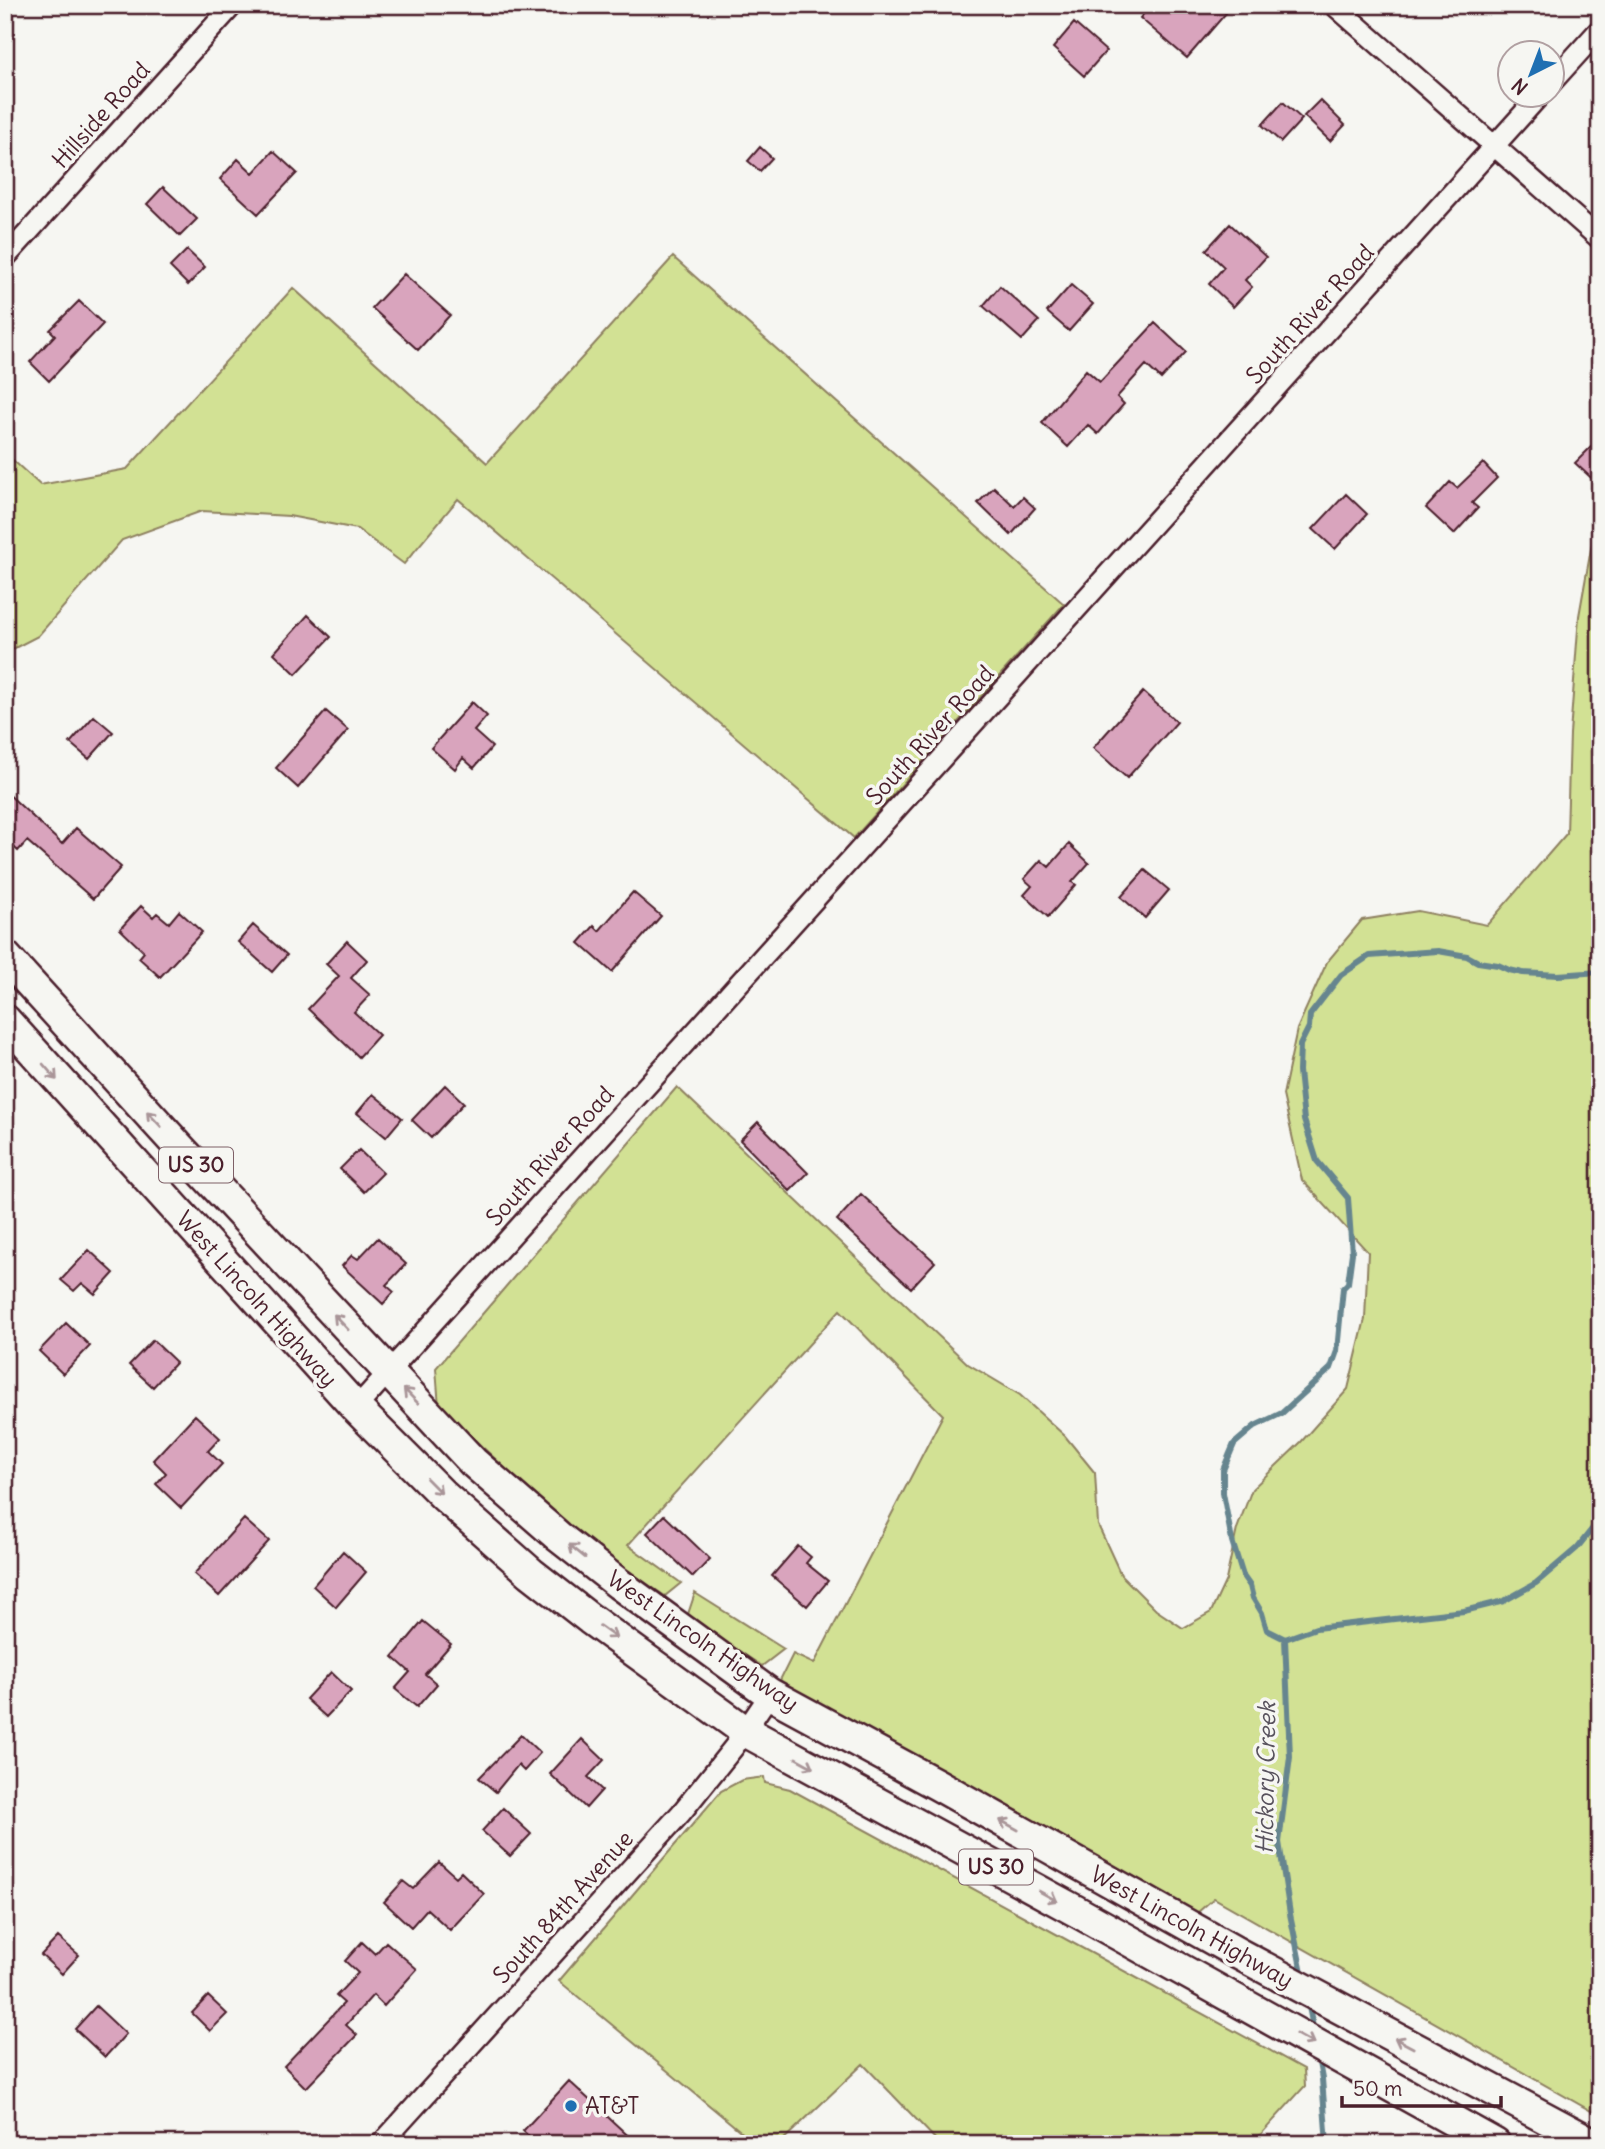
<svg xmlns="http://www.w3.org/2000/svg" width="1605" height="2149" font-family="Delius,sans-serif">
<style>
.green{fill:#d2e194;stroke:#8e8060;stroke-width:2}
.lines{fill:none;stroke-linecap:round;stroke-linejoin:round}
.stream{stroke:#66858f;stroke-width:6}
.building{fill:#d9a4bd;stroke:#4a1f2b;stroke-width:2}
.street-casing{stroke:#4a1f2b;stroke-width:24}
.primary-casing{stroke:#4a1f2b;stroke-width:35}
.street{stroke:#f6f6f2;stroke-width:19}
.primary{stroke:#f6f6f2;stroke-width:30}
.oneway{stroke:#a99598}
.poi-dot{fill:#1f6fb2;stroke:#f6f6f2;stroke-width:2.5}
.labels{text-anchor:middle;stroke-width:7;stroke-linejoin:round;paint-order:stroke}
.shield{fill:#f6f6f2;stroke:#7e6067;stroke-width:2}
.shield-label{font-size:21px;font-weight:bold;fill:#4a1f2b}
.street-label{font-size:23px;fill:#4a1f2b;stroke:#f6f6f2}
.poi-label{font-size:23px;fill:#4a1f2b;stroke:#f6f6f2;text-anchor:start}
.water-label{font-size:24px;font-style:italic;fill:#58525d;stroke:#f6f6f2}
</style>
<rect width="100%" height="100%" fill="#f6f6f2"/>
<filter id="ink" filterUnits="userSpaceOnUse"><feTurbulence type="fractalNoise" baseFrequency=".0143" numOctaves="2"/><feDisplacementMap in="SourceGraphic" scale="14" xChannelSelector="R" yChannelSelector="G"/><feConvolveMatrix kernelMatrix="1 2 1 2 8 2 1 2 1" color-interpolation-filters="sRGB"/></filter>
<g filter="url(#ink)">
<path class="green" d="M673,257L1064,604L854,838L458,499L404,564L357,529L289,516L202,511L122,540L38,636L5,653V453L40,485L127,469L293,288L487,463Z
M1600,520V2116L1214,1898L1197,1913L848,1721L780,1680L793,1654L814,1664L943,1415L840,1310L628,1545L681,1583L665,1596L583,1540L439,1407L436,1368L677,1087L968,1364L1020,1395L1065,1436L1095,1473L1098,1525L1121,1575L1156,1610L1183,1628L1211,1612L1226,1580L1237,1529L1252,1489L1301,1442L1348,1389L1365,1319L1368,1252L1302,1180L1283,1095L1297,1029L1327,962L1362,920L1418,911L1487,925L1567,833L1570,734L1579,616L1594,532Z
M695,1593L784,1649L762,1666L687,1617Z
M764,1777L765,1783L790,1789L1304,2069L1305,2086L1252,2144H940L863,2064L779,2144H756L559,1981L721,1791L742,1780Z"/>
<g class="lines">
<path class="stream" d="M1285,1639L1267,1630L1262,1613L1253,1598L1250,1586L1243,1576L1232,1541L1223,1493V1470L1234,1444L1255,1426L1282,1413L1331,1368L1337,1351L1343,1288L1348,1283L1352,1253L1348,1198L1317,1161L1304,1120L1299,1071L1300,1045L1309,1027L1310,1015L1341,975L1369,956L1438,951L1467,956L1478,962L1498,965L1509,970L1523,973L1558,975L1600,972
M1285,1639L1290,1757L1279,1842L1290,1914L1303,1977
M1285,1639L1316,1628L1464,1611L1504,1601L1536,1583L1577,1548L1600,1519
M1308,2002L1314,2032
M1318,2057L1322,2079L1327,2144"/>
</g>
<path class="building" d="M1151,5H1233L1187,58L1140,18Z
M1074,23L1106,51L1084,76L1053,48Z
M1320,100L1345,125L1330,141L1304,116Z
M1283,102L1302,119L1281,142L1262,125Z
M760,147L772,158L760,171L748,161Z
M273,151L297,173L258,214L220,179L238,159L253,173Z
M163,187L197,219L180,236L147,204Z
M1230,224L1266,257L1245,280L1252,287L1233,307L1209,284L1224,267L1206,250Z
M187,250L205,267L188,285L170,267Z
M404,274L450,315L418,350L372,308Z
M1071,285L1093,304L1069,331L1047,312Z
M1000,286L1039,321L1022,340L983,306Z
M79,301L103,324L49,381L30,362L55,335L50,330Z
M1155,323L1186,352L1161,379L1146,365L1117,397L1124,404L1098,434L1088,425L1068,447L1042,423L1086,370L1100,382Z
M1600,438V486L1575,463Z
M1483,463L1497,478L1472,503L1478,508L1454,534L1426,508L1450,482L1457,488Z
M994,487L1014,506L1023,497L1035,508L1011,535L978,503Z
M1346,494L1367,514L1335,549L1313,529Z
M308,615L331,637L296,674L274,653Z
M1143,692L1177,722L1127,778L1093,748Z
M472,702L487,716L474,731L492,747L474,768L463,758L455,769L431,748Z
M326,711L348,730L298,788L276,768Z
M94,716L113,732L89,759L70,743Z
M5,791L62,844L76,828L121,867L93,899L27,841L18,851L5,839Z
M1069,844L1089,863L1072,882L1076,885L1048,917L1024,895L1032,886L1024,879L1041,860L1049,867Z
M1145,870L1169,890L1145,918L1121,897Z
M633,892L661,916L612,972L579,943L594,926L599,931Z
M141,906L153,917L157,913L169,923L179,911L202,932L160,977L139,958L144,952L120,929Z
M253,925L287,955L272,972L238,942Z
M347,941L367,960L351,978L370,995L354,1012L379,1035L359,1057L308,1009L339,976L326,964Z
M445,1085L464,1103L431,1138L412,1120Z
M373,1094L402,1118L386,1137L357,1113Z
M758,1122L808,1173L790,1191L740,1140Z
M359,1150L383,1173L364,1192L340,1169Z
M861,1194L935,1262L911,1288L837,1220Z
M378,1238L406,1264L386,1285L394,1292L383,1304L342,1266L352,1255L358,1259Z
M89,1250L114,1273L95,1294L82,1283L74,1291L61,1280Z
M66,1323L90,1346L63,1374L39,1351Z
M153,1340L176,1362L153,1387L129,1365Z
M195,1415L220,1438L208,1451L222,1464L181,1508L156,1484L166,1473L153,1460Z
M664,1515L710,1559L693,1577L647,1533Z
M244,1519L269,1541L219,1596L194,1574Z
M798,1546L811,1557L806,1563L828,1581L807,1606L772,1576Z
M343,1551L366,1572L336,1607L313,1586Z
M423,1621L451,1644L425,1674L437,1684L417,1707L395,1689L410,1672L393,1657Z
M331,1672L351,1691L326,1717L306,1699Z
M521,1735L540,1753L524,1771L518,1765L496,1792L479,1778Z
M582,1739L604,1760L588,1777L602,1790L586,1808L550,1774Z
M503,1808L531,1834L510,1856L482,1831Z
M439,1862L456,1877L461,1872L484,1894L450,1930L427,1909L411,1927L384,1902L403,1881L413,1889Z
M58,1937L79,1955L62,1974L41,1955Z
M362,1942L375,1954L386,1942L417,1969L384,2006L373,1995L346,2025L357,2035L306,2088L284,2066L344,2003L336,1996L358,1973L345,1961Z
M208,1996L227,2014L210,2031L192,2013Z
M96,2006L126,2034L105,2057L75,2029Z
M569,2081L637,2144H537L523,2131Z"/>
<g class="lines">
<defs>
<path id="street" d="M1334,5L1600,239
M1552,82L1600,29
M5,258L233,5
M356,1408L1541,94
M381,2144L681,1813L734,1747L770,1694"/>
<path id="primary" d="M5,956L179,1147L473,1462L559,1537L619,1584L770,1694L938,1785L1239,1954L1594,2144
M5,1020L356,1408L444,1496L531,1573L590,1619L745,1731L1076,1911L1495,2144"/>
</defs>
<use href="#street" class="street-casing"/>
<use href="#primary" class="primary-casing"/>
<use href="#street" class="street"/>
<use href="#primary" class="primary"/>
</g>
<defs><path id="oneway-shaft" d="M-6 0H5M1.5-3L5.5 0L1.5 3" fill="none" stroke-width="1.6" stroke-linecap="round" stroke-linejoin="round" transform="scale(1.75)"/></defs>
<g class="oneway">
<use href="#oneway-shaft" transform="translate(50 1072) rotate(49)"/>
<use href="#oneway-shaft" transform="translate(154 1119) rotate(-133)"/>
<use href="#oneway-shaft" transform="translate(341 1322) rotate(-133)"/>
<use href="#oneway-shaft" transform="translate(411 1396) rotate(-134)"/>
<use href="#oneway-shaft" transform="translate(434 1486) rotate(45)"/>
<use href="#oneway-shaft" transform="translate(577 1551) rotate(-141)"/>
<use href="#oneway-shaft" transform="translate(608 1632) rotate(36)"/>
<use href="#oneway-shaft" transform="translate(805 1763) rotate(29)"/>
<use href="#oneway-shaft" transform="translate(1009 1825) rotate(-151)"/>
<use href="#oneway-shaft" transform="translate(1048 1896) rotate(29)"/>
<use href="#oneway-shaft" transform="translate(1305 2039) rotate(29)"/>
<use href="#oneway-shaft" transform="translate(1404 2043) rotate(-152)"/>
</g>
</g>
<circle class="poi-dot" cx="571" cy="2106" r="7"/>
<g class="labels">
<g class="shield">
<rect x="159" y="1147.5" width="74" height="35" rx="5"/>
<rect x="959" y="1849.5" width="74" height="35" rx="5"/>
</g>
<g class="shield-label">
<text x="196" y="1172">US 30</text>
<text x="996" y="1874">US 30</text>
</g>
<g class="street-label">
<text transform="translate(101 115) rotate(-48)" y="8">Hillside Road</text>
<text transform="translate(1310 314) rotate(-48)" y="8">South River Road</text>
<text transform="translate(930 735) rotate(-48)" y="8">South River Road</text>
<text transform="translate(550 1156) rotate(-48)" y="8">South River Road</text>
<text transform="translate(257 1299) rotate(48)" y="8">West Lincoln Highway</text>
<text transform="translate(703 1641) rotate(35)" y="8">West Lincoln Highway</text>
<text transform="translate(563 1907) rotate(-48)" y="8">South 84th Avenue</text>
<text transform="translate(1192 1927) rotate(29)" y="8">West Lincoln Highway</text>
</g>
<g class="poi-label">
<text x="585" y="2114">AT&amp;T</text>
</g>
<g class="water-label">
<text transform="translate(1266 1778) rotate(-89)" y="8">Hickory Creek</text>
</g>
</g>
<rect width="1605" height="2149" fill="none" stroke="#f6f6f2" stroke-width="28"/>
<rect x="14" y="14" width="1577" height="2121" fill="none" stroke="#4a1f2b" stroke-width="2.5" filter="url(#ink)"/>
<g transform="translate(1531 74) rotate(222)"><circle r="33" fill="#f6f6f2" stroke="#b1a0a2" stroke-width="2"/>
<path d="M0-5L12 26L0 18L-12 26Z" fill="#1f6fb2"/>
<text y="-10" font-size="19" font-weight="bold" text-anchor="middle" fill="#4a1f2b">N</text>
</g>
<path d="M1342 2096v10h159v-10" fill="none" stroke="#4a1f2b" stroke-width="3.5"/>
<text x="1353" y="2096" font-size="21" fill="#4a1f2b" stroke="#f6f6f2" stroke-width="5" paint-order="stroke">50 m</text>
</svg>
